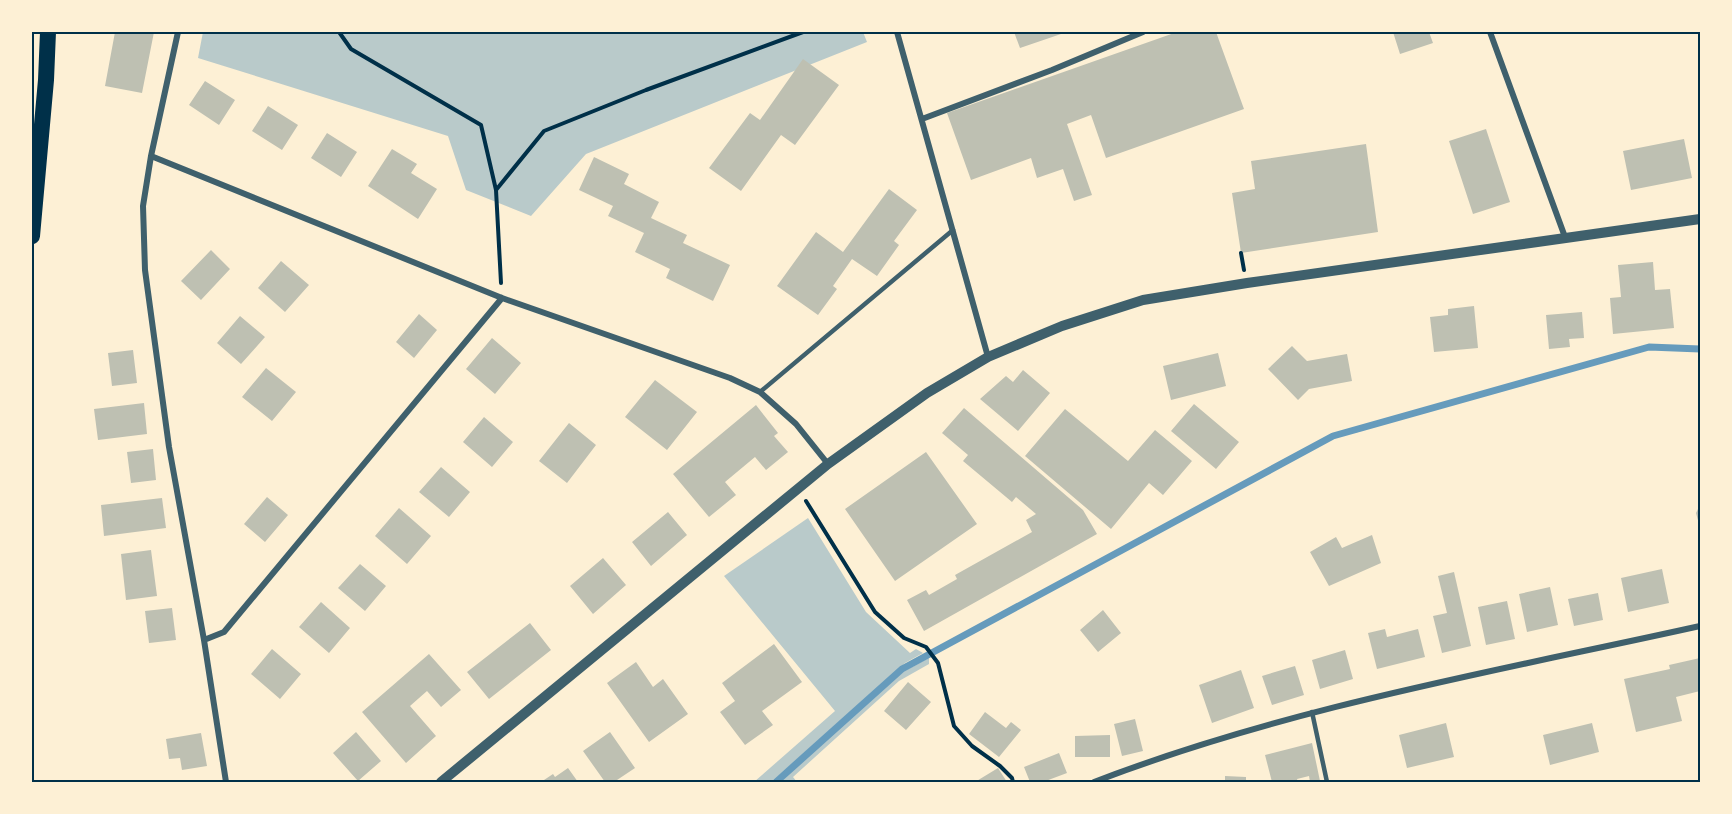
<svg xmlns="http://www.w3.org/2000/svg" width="1732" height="814" font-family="Poppins,sans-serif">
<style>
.green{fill:#b9caca}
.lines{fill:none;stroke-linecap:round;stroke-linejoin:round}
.stream{stroke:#669bbc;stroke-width:7}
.building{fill:#bec0b2}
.path{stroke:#003049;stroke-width:4}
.service{stroke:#3f606c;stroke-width:4.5}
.minor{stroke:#3f606c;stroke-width:6}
.tertiary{stroke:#3f606c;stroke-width:10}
.trunk{stroke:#003049;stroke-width:16}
.neatline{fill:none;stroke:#003049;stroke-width:2}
</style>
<rect width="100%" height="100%" fill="#fdf0d5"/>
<path class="green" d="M203,32H863L867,42L586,154L531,216L466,190L448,136L198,58Z
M808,518L866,612L910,653L916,649L923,653L905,663L771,782H754L835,711L724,576Z
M929,658V664L899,681L793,777L797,782H779L903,672Z"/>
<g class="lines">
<path class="stream" d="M776,782L902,669L1333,436L1649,347L1700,349"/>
</g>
<path class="building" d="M115,32H154L142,93L105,86Z
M1014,32H1060L1061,34L1020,48Z
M1177,32H1216L1244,109L1106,158L1091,115L1067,124L1092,195L1074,201L1063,169L1037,178L1031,158L971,180L947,113Z
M1393,32H1429L1433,43L1400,54Z
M803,59L839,85L795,145L781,135L741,191L709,168L750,113L760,120Z
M205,81L235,100L219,125L189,105Z
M268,106L298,125L282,150L252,131Z
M1486,129L1510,202L1473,214L1449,141Z
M327,133L357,152L341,177L311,158Z
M1684,139L1692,178L1631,190L1623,151Z
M1366,144L1378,232L1241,253L1232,193L1255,189L1251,161Z
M392,149L417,164L411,173L437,189L418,219L368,186Z
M594,157L629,174L624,184L659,202L651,218L687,235L683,243L730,265L713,301L666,278L670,269L635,252L644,233L608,216L613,206L579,190Z
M889,189L917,210L894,241L899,245L877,276L852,259L833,286L837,289L818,315L777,286L816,232L843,252Z
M211,250L230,269L201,300L181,281Z
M281,261L309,285L285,312L258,288Z
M1653,262L1655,290L1670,289L1674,328L1613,334L1610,298L1621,297L1618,265Z
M1474,306L1478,348L1434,352L1430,317L1448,315V309Z
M1582,312L1584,338L1569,339L1570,347L1549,349L1546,315Z
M419,314L437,330L414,358L396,342Z
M240,316L265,337L241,364L217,343Z
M492,338L521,363L495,394L466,369Z
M1292,346L1307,361L1347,354L1352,381L1309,389L1298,400L1268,369Z
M133,350L137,383L112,386L108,353Z
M1218,353L1226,386L1171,400L1163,366Z
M266,368L296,392L272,421L242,397Z
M1023,370L1050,393L1018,431L980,399L1006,376L1013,382Z
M655,380L697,412L667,450L625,417Z
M144,403L147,434L98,440L94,409Z
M1194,404L1239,442L1216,469L1171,431Z
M756,405L778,433L774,436L788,452L766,470L755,457L725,482L736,495L709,517L673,474Z
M964,408L1083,510L1097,534L924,631L907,600L926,590L929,595L957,579L955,575L1032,532L1026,520L1036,514L1016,497L1012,502L963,461L968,455L942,433Z
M1065,409L1128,461L1155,430L1192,461L1163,495L1149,483L1111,529L1025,456Z
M484,417L513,442L492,467L463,442Z
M569,423L596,445L567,483L539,461Z
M153,449L156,480L131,483L127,452Z
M926,452L977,524L895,581L845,509Z
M441,467L470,492L449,517L419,492Z
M267,497L288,515L265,542L244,524Z
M162,498L166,528L104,536L101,505Z
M1700,505V528L1696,513Z
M399,508L431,536L407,564L375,536Z
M668,512L687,535L651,566L632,542Z
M1372,535L1381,563L1329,586L1310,552L1336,537L1342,548Z
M151,550L157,596L126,600L121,554Z
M603,558L626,585L593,614L570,586Z
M360,564L386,586L365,611L338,588Z
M1662,569L1669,603L1628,612L1621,578Z
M1454,572L1471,646L1442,653L1433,616L1447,613L1438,576Z
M1550,587L1558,625L1527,632L1519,594Z
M1598,593L1603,620L1574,626L1568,599Z
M1507,601L1515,639L1486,645L1478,607Z
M321,602L350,628L329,653L299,627Z
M172,608L176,640L149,643L145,611Z
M1103,610L1121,633L1098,652L1080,630Z
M530,623L551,650L489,699L467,672Z
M1385,629L1387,637L1418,629L1425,657L1377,669L1368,633Z
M774,644L802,682L762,711L773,725L745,745L720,712L735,701L722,683Z
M272,649L301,674L280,699L251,674Z
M1345,650L1353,679L1320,689L1312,660Z
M429,654L461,690L441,707L427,691L410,706L436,736L406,763L362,712Z
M1700,658V691L1676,697L1682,721L1636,732L1624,679L1670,669L1669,665Z
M636,662L653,687L663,679L688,714L649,742L607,683Z
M1295,666L1304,695L1272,705L1262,676Z
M1241,670L1254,708L1212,723L1199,685Z
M908,682L931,702L906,730L884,711Z
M985,712L1006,728L1011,722L1021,730L999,757L969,734Z
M1135,719L1143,751L1122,756L1114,724Z
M1446,723L1454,757L1407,768L1399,735Z
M1592,723L1599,752L1550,765L1543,735Z
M356,732L381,761L358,781L333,753Z
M610,732L635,768L614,782H605L583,751Z
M201,733L207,766L182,770L180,758L169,759L166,739Z
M1110,735V757H1075V736Z
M1312,743L1320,781L1310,782L1309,776L1297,779L1298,782H1272L1265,755Z
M1059,753L1067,773L1043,782H1030L1024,767Z
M568,768L578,782H541L553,774L555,777Z
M998,768L1007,782H975Z
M1225,776L1246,777V782H1225Z"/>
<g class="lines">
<path class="path" d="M339,32L351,49L481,125L496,190L501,283
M496,190L544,131L646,90L803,32
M1241,253L1244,270
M806,501L875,612L904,638L926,647L938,663L954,726L972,746L1000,766L1012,778L1013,782"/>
<path class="service" d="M760,392L953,230
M1312,712L1327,782"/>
<path class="minor" d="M178,32L151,156L143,206L145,270L169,447L204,640L226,782
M897,32L988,357
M1490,32L1565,237
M922,119L1052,70L1143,32
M151,156L502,298L730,378L760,392L796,424L828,464
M204,640L224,632L502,298
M1094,782C1289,707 1497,671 1700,626"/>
<path class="tertiary" d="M441,782L828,464L927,393L988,357L1062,326L1143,300L1247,283L1700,219"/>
<path class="trunk" d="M32,236L46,80L48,32"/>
</g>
<rect width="1732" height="814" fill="none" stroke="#fdf0d5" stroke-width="66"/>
<rect x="33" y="33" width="1666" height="748" class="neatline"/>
</svg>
